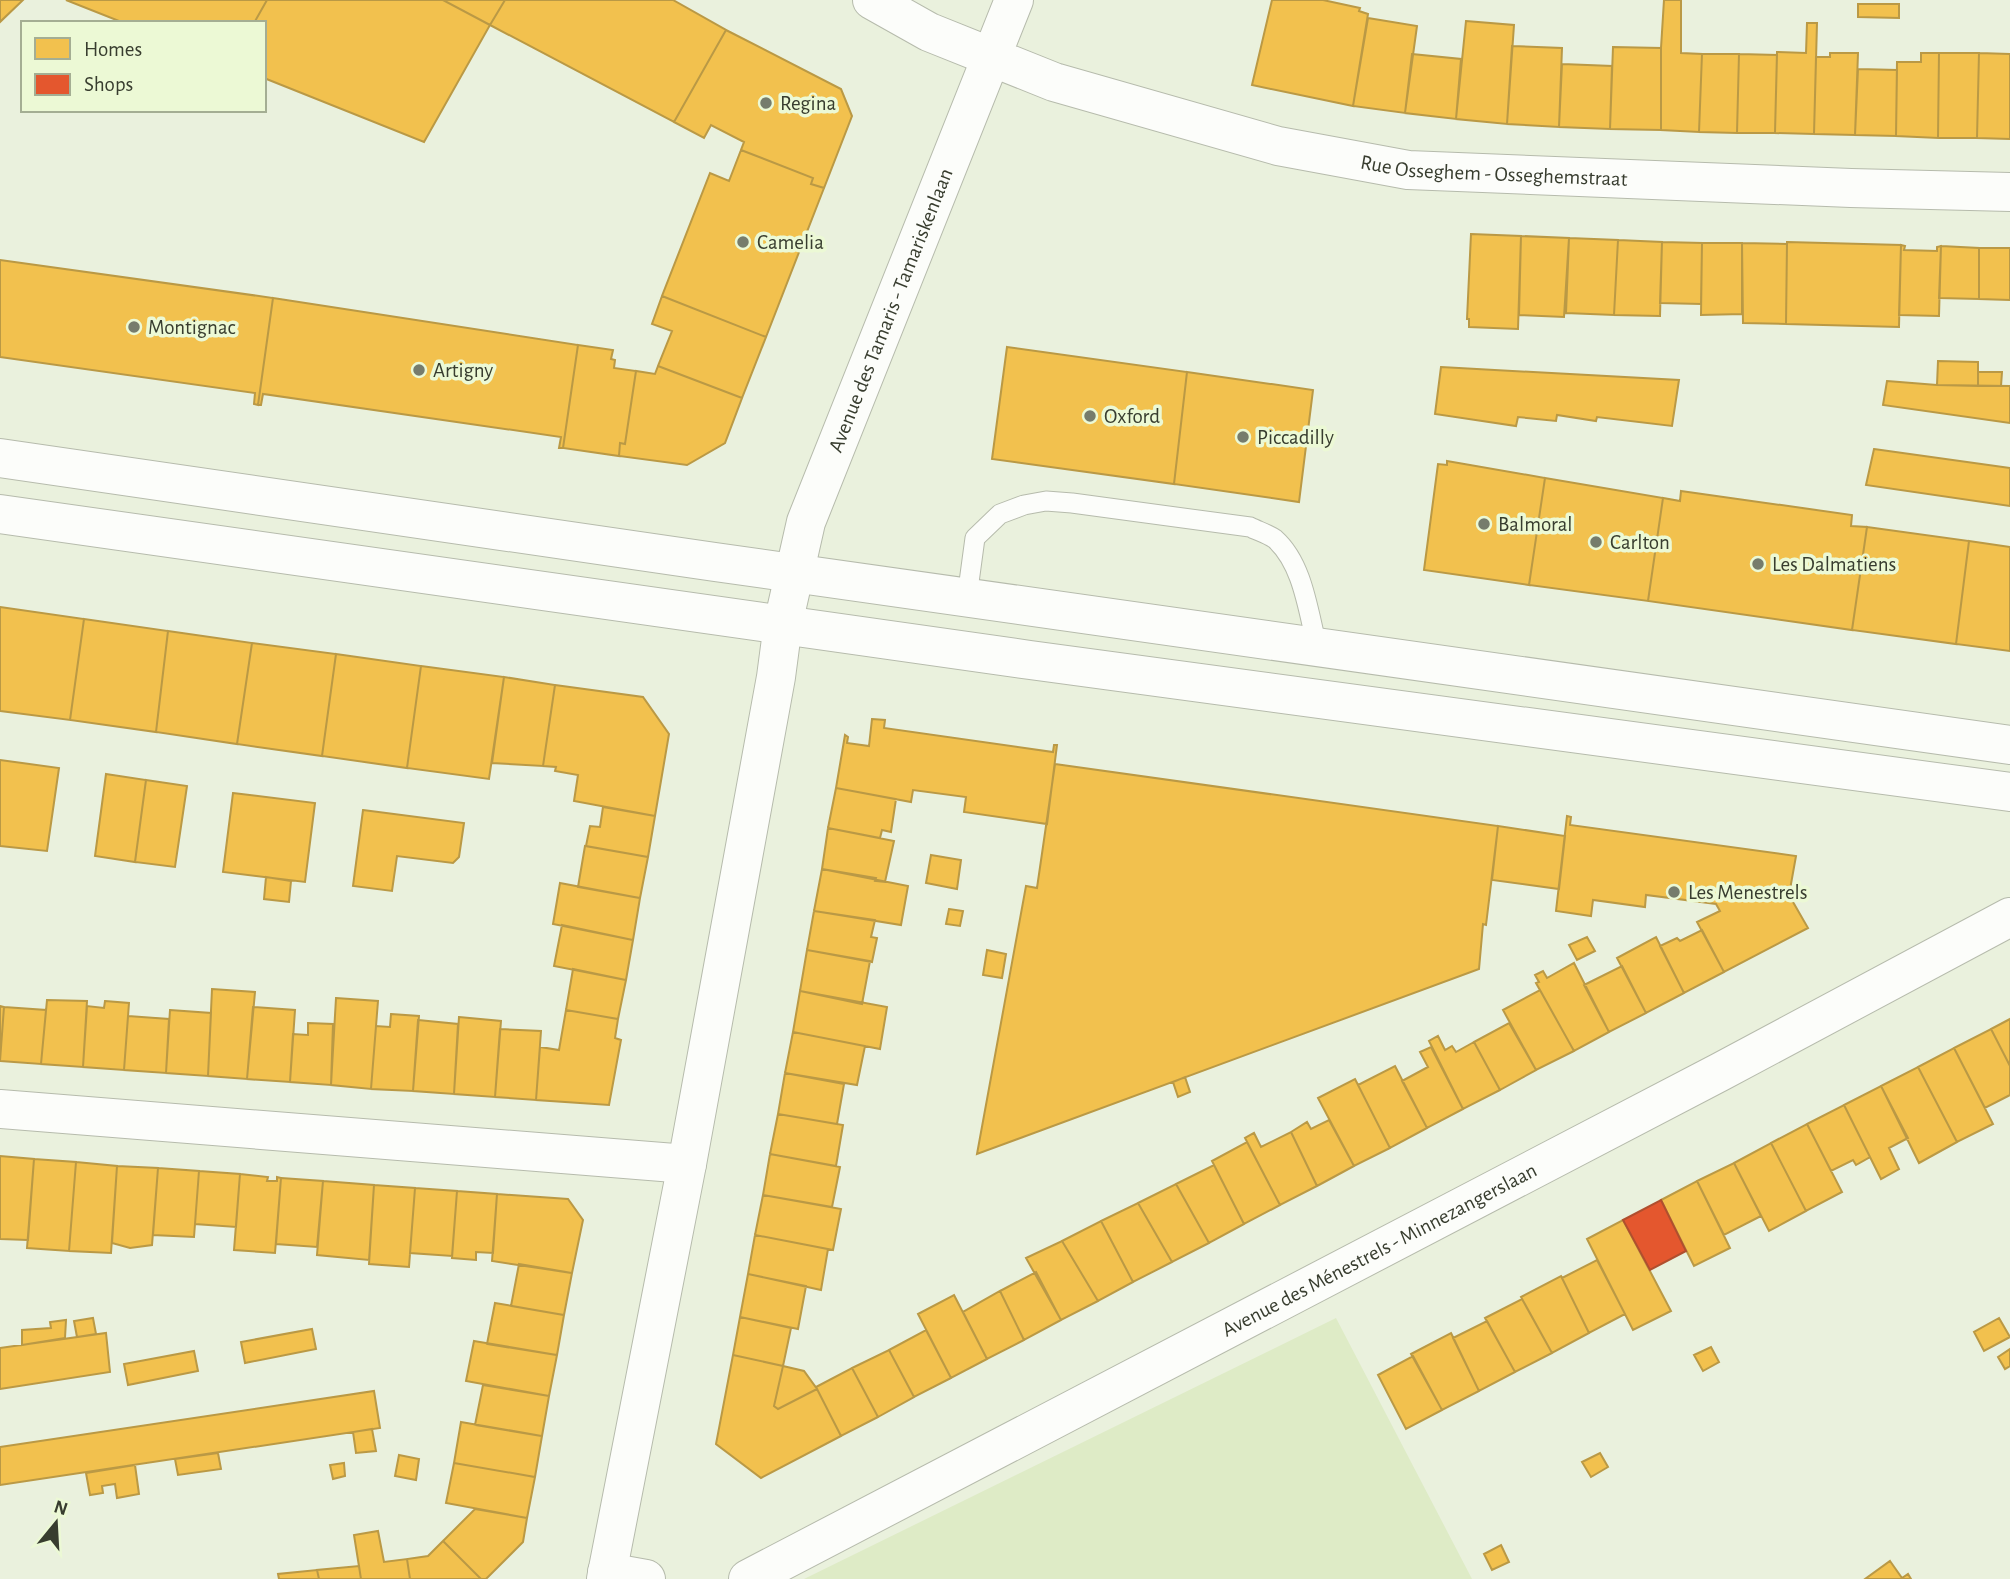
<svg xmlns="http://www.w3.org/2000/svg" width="2010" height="1579" font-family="'Alegreya Sans',sans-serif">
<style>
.green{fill:#deebc6}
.homes{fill:#f2c14e;stroke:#ba9945;stroke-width:2}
.shops{fill:#e4572e;stroke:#b04f2e;stroke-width:2}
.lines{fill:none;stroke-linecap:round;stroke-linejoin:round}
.service-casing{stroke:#b6bbac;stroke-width:21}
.minor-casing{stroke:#b6bbac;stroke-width:40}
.tertiary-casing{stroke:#b6bbac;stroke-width:40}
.service{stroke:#fcfdfa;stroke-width:19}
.minor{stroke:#fcfdfa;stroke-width:38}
.tertiary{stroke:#fcfdfa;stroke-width:38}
.poi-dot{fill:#767c6c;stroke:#ecf9d5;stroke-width:2.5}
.labels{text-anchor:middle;stroke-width:7;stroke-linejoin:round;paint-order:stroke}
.poi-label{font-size:21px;fill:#383d2f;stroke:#ecf9d5;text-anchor:start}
.street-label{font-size:21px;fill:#383d2f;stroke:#ecf9d5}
</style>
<rect width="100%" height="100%" fill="#eaf1dd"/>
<path class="green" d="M1336,1318L1472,1579H804Z"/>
<path class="homes" d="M0,0H23L0,22Z
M66,0H267L254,23H124Z
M267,0H443L490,25L424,142L264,78V23H254Z
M443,0H505L490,25Z
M505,0H673L726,30L674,122L490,25Z
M1272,0H1323L1360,8L1359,11L1368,14L1353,106L1252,85Z
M1664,0H1681V53L1702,54L1699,132L1661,130V48Z
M1858,4H1899V18L1858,17Z
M1368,18L1417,26L1405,113L1353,106Z
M1466,21L1514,25L1507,124L1456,119Z
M1807,23H1817L1814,134L1775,133L1777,52L1806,53Z
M726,30L841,89L852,116L824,188L811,184L813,178L741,150L744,142L711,125L704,138L674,122Z
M1512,46L1562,48L1559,127L1507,124Z
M1613,47L1661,48V130L1610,129Z
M1830,53H1858L1855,135L1814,134L1816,57H1830Z
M1921,53H1939L1938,138L1896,136L1897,62H1921Z
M1939,53H1979L1977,138H1938Z
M1979,53L2010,54V139L1977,138Z
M1412,54L1461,59L1456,119L1405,113Z
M1702,54H1739L1737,133L1699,132Z
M1739,54L1777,55L1775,133H1737Z
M1562,64L1612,66L1610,129L1559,127Z
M1858,69L1897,70L1896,136L1855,135Z
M741,150L813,178L811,184L824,188L766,337L662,296L710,173L729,181Z
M1471,234L1521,236L1518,329L1469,327V319H1467Z
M1521,236L1569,238L1564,317L1519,315Z
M1569,238L1618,240L1614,315L1566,313Z
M1618,240L1662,242L1660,316L1614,315Z
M1662,242L1702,243L1701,304L1660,303Z
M1787,242L1901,245L1899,327L1786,324Z
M1702,243H1742V314L1701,315Z
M1742,243L1787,244L1786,324L1743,323Z
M1901,245L1905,246L1904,250L1937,251V247L1941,246L1939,316L1899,315Z
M1941,246L1979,248V299L1939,298Z
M1979,248H2010V300L1979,299Z
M0,260L273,298L258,405L254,404L255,393L0,357Z
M662,296L766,337L742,398L658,366L672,331L652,324Z
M273,298L578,345L563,448H559L561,437L263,394L261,405H258Z
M578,345L613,350L611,359L615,360L614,368L636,371L625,444L620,443L619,456L563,448Z
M1007,347L1187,372L1174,484L992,459Z
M1938,361L1978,362V386L1937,385Z
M658,366L742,398L725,443L687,465L619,456L620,443L625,444L636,371L655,374Z
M1441,367L1679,380L1672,426L1597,417L1596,421L1557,415L1556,421L1518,417L1516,426L1435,414Z
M1187,372L1313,390L1299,502L1174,484Z
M1978,372H2002L2001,386H1978Z
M1887,381L1937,385L2010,386V423L1883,405Z
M1874,449L2010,468V506L1866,485Z
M1447,461L1545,478L1529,585L1424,570L1438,464L1447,465Z
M1545,478L1663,498L1648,601L1529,585Z
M1681,491L1852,515L1851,526L1867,527L1852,630L1648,601L1663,498L1680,501Z
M1867,527L1969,541L1956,644L1852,630Z
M1969,541L2010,547V651L1956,644Z
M0,607L84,619L70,720L0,711Z
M84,619L168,631L156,732L70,720Z
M168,631L252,643L237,744L156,732Z
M252,643L336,654L322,756L237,744Z
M336,654L421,666L407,768L322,756Z
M421,666L504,677L489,779L407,768Z
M504,677L555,685L543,766L492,763Z
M555,685L643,697L669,734L655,816L574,801L578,775L555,771L556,767L543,766Z
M872,719L885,720L884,728L1053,752L1054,745H1057L1047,824L964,812L966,797L913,790L911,802L836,788L845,735L848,737L847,743L869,746Z
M0,760L59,768L47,851L0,846Z
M1055,764L1498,826L1486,925L1483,924L1479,969L977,1154L1026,886L1037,888Z
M106,774L146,780L135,862L95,856Z
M146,780L187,786L175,867L135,862Z
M836,788L896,799L891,832L882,830L880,838L828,828Z
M233,793L315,803L305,882L223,872Z
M603,807L655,816L648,857L586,846L590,826L600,827Z
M363,810L464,823L459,857L453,863L397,856L392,891L353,886Z
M1567,816L1571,817L1570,825L1796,856L1789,895L1808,928L1724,972L1697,922L1720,911L1716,904L1646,895L1645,907L1593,900L1591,916L1556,911Z
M1498,826L1565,836L1559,889L1492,880Z
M828,828L894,841L885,882L875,881L876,878L822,869Z
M585,846L648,857L640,898L578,887Z
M931,855L961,860L957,889L926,883Z
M822,869L908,886L901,925L814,911Z
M266,877L291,881L289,902L264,899Z
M560,883L640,898L633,940L553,924Z
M949,909L963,911L960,926L946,924Z
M814,911L875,920L871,937L877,938L872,962L807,950Z
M562,925L633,940L626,980L554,966Z
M1702,930L1724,972L1684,993L1660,946L1677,938L1680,941Z
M1587,937L1595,951L1577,960L1569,945Z
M1656,937L1684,993L1646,1013L1617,958Z
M807,950L870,961L862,1004L800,991Z
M987,950L1006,954L1002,978L983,975Z
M1574,963L1609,1032L1574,1051L1536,983L1539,982L1535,975L1543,971L1547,978Z
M1622,966L1646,1013L1609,1032L1584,985Z
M573,969L626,980L618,1019L566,1010Z
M212,989L255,992L247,1079L208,1076Z
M1540,990L1574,1051L1536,1070L1503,1010Z
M800,991L887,1007L880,1049L793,1032Z
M336,998L378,1001L371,1089L331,1085Z
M47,1000L87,1001L83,1067L41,1064Z
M105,1001L129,1003L124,1070L83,1067L87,1006L104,1008Z
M0,1006L4,1007L0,1061Z
M4,1007L46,1010L41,1064L0,1061Z
M253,1007L295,1010L290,1082L247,1079Z
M170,1010L211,1013L208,1076L166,1073Z
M566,1010L618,1019L615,1038L621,1040L609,1105L536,1100L540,1047L559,1050Z
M391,1014L419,1016L413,1091L371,1089L376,1026L390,1027Z
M128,1016L169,1019L166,1073L124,1070Z
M459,1017L501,1021L495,1097L454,1094Z
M2010,1019V1066L1991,1029Z
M418,1020L458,1024L454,1094L413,1091Z
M308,1023L333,1024L331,1085L290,1082L293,1034L308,1035Z
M1509,1023L1536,1070L1500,1090L1474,1042Z
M500,1029L541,1031L536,1100L495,1097Z
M1991,1029L2010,1066V1095L1985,1108L1954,1048Z
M793,1032L865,1046L857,1085L785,1073Z
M1438,1036L1445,1050L1452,1046L1456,1052L1474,1042L1500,1090L1463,1109L1429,1041Z
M1431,1047L1463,1109L1427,1128L1402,1081L1428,1067L1420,1052Z
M1954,1048L1993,1124L1957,1142L1918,1067Z
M1395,1066L1427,1128L1390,1148L1358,1085Z
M1918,1067L1957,1142L1919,1163L1881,1086Z
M785,1073L844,1084L837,1124L778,1114Z
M1185,1077L1190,1092L1178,1097L1173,1082Z
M1355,1079L1390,1148L1354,1166L1318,1098Z
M1881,1086L1908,1138L1889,1148L1899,1169L1881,1179L1844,1105Z
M1844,1105L1870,1157L1856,1165L1853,1160L1831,1171L1807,1124Z
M778,1114L843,1125L836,1166L770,1154Z
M1329,1120L1354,1166L1317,1186L1291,1132L1307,1122L1311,1129Z
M1807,1124L1842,1192L1806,1211L1771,1143Z
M1291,1132L1317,1186L1280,1205L1245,1138L1254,1133L1261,1147Z
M1247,1142L1280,1205L1244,1224L1212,1161Z
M1771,1143L1806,1211L1769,1231L1734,1163Z
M770,1154L840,1167L832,1207L763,1195Z
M0,1156L34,1159L28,1240L0,1239Z
M34,1159L76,1162L69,1251L27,1248Z
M76,1162L117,1166L111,1253L69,1251Z
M1734,1163L1761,1216L1724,1235L1697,1181Z
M1214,1165L1244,1224L1209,1243L1176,1184Z
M117,1166L158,1168L152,1245L130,1248L112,1243Z
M158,1168L199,1171L194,1237L153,1235Z
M199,1171L240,1174L236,1227L195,1224Z
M240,1174L268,1177L267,1181H277V1177L281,1178L275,1253L234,1250Z
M281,1178L323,1181L317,1247L276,1244Z
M323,1181L374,1185L369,1260L317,1255Z
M1697,1181L1730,1248L1694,1266L1661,1200Z
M1176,1184L1209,1243L1172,1262L1138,1203Z
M374,1185L415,1188L409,1267L369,1264Z
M415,1188L457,1191L452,1256L410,1253Z
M457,1191L497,1194L493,1253L476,1252V1260L452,1258Z
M497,1194L568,1199L583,1220L572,1273L492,1261Z
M763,1195L841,1209L833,1250L755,1235Z
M1138,1203L1172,1262L1133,1282L1101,1221Z
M1623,1220L1671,1311L1633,1330L1587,1239Z
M1101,1221L1133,1282L1098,1301L1062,1241Z
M755,1235L828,1249L821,1290L748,1274Z
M1062,1241L1098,1301L1061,1320L1026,1258Z
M1597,1260L1625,1314L1589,1333L1562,1278Z
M519,1264L572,1273L564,1315L511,1306Z
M1036,1272L1061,1320L1024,1340L1000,1291Z
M748,1274L806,1286L798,1329L740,1317Z
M1561,1276L1589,1333L1552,1353L1521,1297Z
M1000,1291L1024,1340L987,1359L963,1312Z
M954,1295L987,1359L951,1378L918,1314Z
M1522,1299L1552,1353L1515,1372L1485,1318Z
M495,1303L564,1315L557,1355L487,1344Z
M740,1317L791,1328L783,1366L733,1355Z
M93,1318L96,1334L77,1337L74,1321Z
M1999,1318L2010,1337L1984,1351L1974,1332Z
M66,1320L65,1338L22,1345V1330L51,1328L50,1322Z
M1487,1321L1515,1372L1479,1391L1453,1338Z
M312,1329L316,1349L245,1363L241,1342Z
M926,1330L951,1378L914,1397L889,1350Z
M106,1333L110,1372L0,1389V1348Z
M1451,1333L1479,1391L1442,1410L1411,1354Z
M474,1341L557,1355L549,1396L466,1381Z
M1711,1347L1719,1362L1703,1371L1694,1355Z
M2010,1349V1366L2005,1369L1998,1357Z
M889,1350L914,1397L878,1417L852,1368Z
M194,1351L198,1371L128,1385L124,1364Z
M733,1355L783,1366L774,1406L778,1409L817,1389L841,1436L761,1478L716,1444Z
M1413,1356L1442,1410L1406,1429L1378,1375Z
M783,1366L804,1371L817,1389L778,1409L774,1406Z
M852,1368L878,1417L841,1436L816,1387Z
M483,1385L549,1396L542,1436L475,1425Z
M374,1391L380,1428L0,1485V1447Z
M461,1422L542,1436L535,1477L454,1463Z
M372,1429L376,1451L356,1453L353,1432Z
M218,1453L221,1469L178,1475L175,1459Z
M1600,1453L1608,1467L1591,1477L1582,1462Z
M399,1455L419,1459L416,1480L395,1476Z
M344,1463L345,1476L333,1479L330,1465Z
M454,1463L535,1477L527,1518L446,1503Z
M135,1465L139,1494L117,1498L115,1484L102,1486L103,1493L90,1495L86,1473Z
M475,1509L527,1518L523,1542L486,1579H481L443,1541Z
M378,1531L384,1562L407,1559L410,1579H361L354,1535Z
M443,1541L481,1579H410L407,1559L428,1556Z
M1501,1545L1509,1562L1492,1570L1484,1554Z
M1890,1561L1902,1578L1908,1574L1911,1579H1865Z
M359,1566L361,1579H319L317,1570Z
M317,1570L319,1579H279L278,1574Z"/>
<path class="shops" d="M1661,1200L1686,1251L1650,1270L1623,1220Z"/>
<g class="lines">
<defs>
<path id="service" d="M967,597L975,538L1000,514L1024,505L1046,501L1072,503L1250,527C1258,531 1268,534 1275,539C1303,564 1308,611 1317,646"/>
<g id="minor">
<path id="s1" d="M872,0L929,32L1054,82L1278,146L1408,170L1851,188L2010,192"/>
<path d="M0,1109L687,1164"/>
<path d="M607,1572L646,1579"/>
<path id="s2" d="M606,1579L687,1164L776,677L783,624L806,522L1014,0"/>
<path id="s3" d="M748,1579L1720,1072L2010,917"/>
</g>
<path id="tertiary" d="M0,458L715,562L2010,745
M0,514L1030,660L2010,792"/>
</defs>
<use href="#service" class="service-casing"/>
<use href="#minor" class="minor-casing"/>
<use href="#tertiary" class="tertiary-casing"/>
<use href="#service" class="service"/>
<use href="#minor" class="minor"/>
<use href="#tertiary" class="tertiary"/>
</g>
<g class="poi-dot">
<circle cx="766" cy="103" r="7"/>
<circle cx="743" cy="242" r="7"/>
<circle cx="134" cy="327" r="7"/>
<circle cx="419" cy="370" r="7"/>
<circle cx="1090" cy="416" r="7"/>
<circle cx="1243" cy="437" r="7"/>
<circle cx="1484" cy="524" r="7"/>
<circle cx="1596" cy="542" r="7"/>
<circle cx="1758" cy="564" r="7"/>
<circle cx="1674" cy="892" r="7"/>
</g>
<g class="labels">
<g class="poi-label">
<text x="780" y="110">Regina</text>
<text x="757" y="249">Camelia</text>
<text x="148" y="334">Montignac</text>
<text x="433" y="377">Artigny</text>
<text x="1104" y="423">Oxford</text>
<text x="1257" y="444">Piccadilly</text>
<text x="1498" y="531">Balmoral</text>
<text x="1610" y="549">Carlton</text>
<text x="1772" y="571">Les Dalmatiens</text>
<text x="1688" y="899">Les Menestrels</text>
</g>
<g class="street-label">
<text dy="7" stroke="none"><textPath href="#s1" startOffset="651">Rue Osseghem - Osseghemstraat</textPath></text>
<text dy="7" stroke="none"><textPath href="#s2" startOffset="1304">Avenue des Tamaris - Tamariskenlaan</textPath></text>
<text dy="7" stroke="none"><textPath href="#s3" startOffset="712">Avenue des Ménestrels - Minnezangerslaan</textPath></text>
</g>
</g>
<rect x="21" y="21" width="245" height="91" fill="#ecf9d5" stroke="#a4ae93" stroke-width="2"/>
<rect x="35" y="38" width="35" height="21" fill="#f2c14e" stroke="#a4ae93" stroke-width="2"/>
<text x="84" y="56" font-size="21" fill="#383d2f">Homes</text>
<rect x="35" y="74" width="35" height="21" fill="#e4572e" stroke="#a4ae93" stroke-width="2"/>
<text x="84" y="91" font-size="21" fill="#383d2f">Shops</text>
<g transform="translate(56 1523) rotate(18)" stroke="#ecf9d5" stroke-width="5" paint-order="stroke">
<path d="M0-5L12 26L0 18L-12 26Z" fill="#383d2f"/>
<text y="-10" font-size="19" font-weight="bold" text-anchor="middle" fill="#383d2f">N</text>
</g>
</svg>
